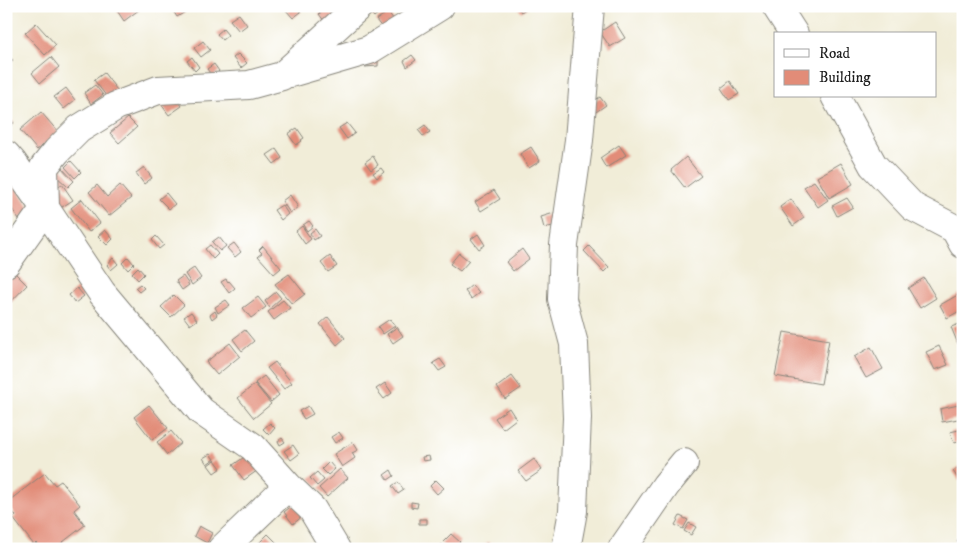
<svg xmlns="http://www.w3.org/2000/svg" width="969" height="555" font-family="'IM FELL DW Pica',serif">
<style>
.building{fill:#e28c78}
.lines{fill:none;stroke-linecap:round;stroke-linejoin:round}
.minor-casing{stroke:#86847a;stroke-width:30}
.minor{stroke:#fff;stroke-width:28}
</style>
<rect width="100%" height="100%" fill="#fff"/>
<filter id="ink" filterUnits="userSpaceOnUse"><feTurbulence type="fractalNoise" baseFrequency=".02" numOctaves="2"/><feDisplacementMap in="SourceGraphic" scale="10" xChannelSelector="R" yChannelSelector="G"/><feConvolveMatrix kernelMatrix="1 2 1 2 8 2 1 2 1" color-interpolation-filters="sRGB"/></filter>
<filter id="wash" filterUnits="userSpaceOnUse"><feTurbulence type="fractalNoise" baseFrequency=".0096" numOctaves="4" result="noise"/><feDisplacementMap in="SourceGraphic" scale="20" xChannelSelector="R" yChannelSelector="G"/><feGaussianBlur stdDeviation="1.12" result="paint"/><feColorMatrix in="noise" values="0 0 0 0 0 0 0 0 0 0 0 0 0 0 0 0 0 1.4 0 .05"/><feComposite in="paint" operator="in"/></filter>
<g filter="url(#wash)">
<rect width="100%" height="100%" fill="#f1edd8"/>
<g id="blocks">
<path class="building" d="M114,6H138L140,9L124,21Z
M170,6H182L185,12L177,17Z
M288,6H296L301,12L293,18L285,9Z
M370,6H384L385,8L374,17L367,9Z
M517,6H530L521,12Z
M328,7L336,18L327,25L319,14Z
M388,12L394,20L383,29L376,20Z
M239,14L247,25L239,31L230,20Z
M615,22L625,38L610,47L600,32Z
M36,23L56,45L45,55L25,33Z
M223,29L228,35L222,40L217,34Z
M203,41L210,50L201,57L194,48Z
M6,53L13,60L6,66Z
M238,54L247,63L241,68L233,58Z
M412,55L416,60L407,67L404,61Z
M378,56V66L365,67V57Z
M51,57L59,67L40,83L32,73Z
M192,57L199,67L195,71L187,61Z
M214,64L219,71L213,77L207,69Z
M104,73L117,90L107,97L94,80Z
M730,81L739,94L729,100L721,88Z
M95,85L103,95L91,104L84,93Z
M66,88L75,100L64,109L54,97Z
M174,95L182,106L169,115L161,104Z
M600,97L606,105L593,114L587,105Z
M6,100L12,107L6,112Z
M41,112L59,133L37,150L20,130Z
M6,114L14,123L6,129Z
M128,118L137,127L119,143L110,133Z
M347,123L355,133L347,139L339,128Z
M425,125L430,132L423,136L418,130Z
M297,128L304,138L301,140L302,141L296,145L288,134Z
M619,145L626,155L606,168L600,158Z
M531,147L540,161L529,168L520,154Z
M276,149L282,158L274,164L267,155Z
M373,156L378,165L371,170L365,162Z
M686,157L701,176L685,188L671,170Z
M71,161L81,172L75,178L65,167Z
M841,163L853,184L829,198L817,177Z
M61,167L74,181L68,187L54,174Z
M144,167L152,178L144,184L136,173Z
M381,168L384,172L377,178L373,173Z
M814,181L828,200L818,207L804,187Z
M13,182L31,210L19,219L6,200V187Z
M62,184L73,200L59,209L48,193Z
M97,185L107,197L120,185L131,198L109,216L89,192Z
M494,190L500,199L481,211L475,202Z
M166,193L175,204L169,209L159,199Z
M290,195L298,207L290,213L282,201Z
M847,198L853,207L837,216L832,206Z
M82,199L100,223L89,232L71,208Z
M791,199L804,218L793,226L780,207Z
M282,205L288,214L281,220L274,210Z
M554,213L557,225L544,228L541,217Z
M309,221L313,226L307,231L303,225Z
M302,226L311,239L305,244L296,231Z
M315,229L320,236L314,240L310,233Z
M105,230L113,239L107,245L98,236Z
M478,234L485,245L479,249L471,239Z
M156,236L164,245L159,249L152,240Z
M219,237L226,246L220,251L212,242Z
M234,243L241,252L235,257L227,248Z
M210,245L218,254L213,259L205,249Z
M263,246L281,268L274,274L258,256L262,253L259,250Z
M589,246L609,267L604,272L584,251Z
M522,249L529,259L513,271L506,262Z
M459,253L469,261L460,271L450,264Z
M330,256L337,266L328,272L321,263Z
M128,257L134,264L128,270L122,263Z
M113,258L118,264L111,270L107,265Z
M138,267L144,274L138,280L132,273Z
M194,268L201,278L192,285L185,274Z
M14,272L27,285L6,307V280Z
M289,274L305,294L292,304L275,284Z
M183,276L189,285L182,290L176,281Z
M924,278L936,298L920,308L908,288Z
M226,279L228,282L229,281L235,288L229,293L221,282Z
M140,284L144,288L139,292L135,288Z
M472,285L479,293L471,299L465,291Z
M77,288L84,296L75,303L69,295Z
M276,292L281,298L270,308L265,301Z
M963,292V309L947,318L940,305Z
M174,295L184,305L171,317L161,307Z
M258,297L266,307L251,318L243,308Z
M226,300L230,305L218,313L215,307Z
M283,300L290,308L274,320L268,312Z
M215,311L217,315L212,319L210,315Z
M191,312L197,320L190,325L184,317Z
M328,317L345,338L337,345L320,324Z
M390,319L395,326L383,334L378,327Z
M962,323L963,342L958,344L951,327Z
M397,327L403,336L393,343L387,334Z
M245,330L254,341L242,351L233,339Z
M784,332L829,340L821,384L775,376Z
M230,343L240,356L217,375L206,362Z
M939,346L948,365L935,370L926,352Z
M871,347L883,369L866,378L854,357Z
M440,359L446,367L439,371L433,363Z
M275,362L292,383L284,389L267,368Z
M264,376L279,395L271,402L255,383Z
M512,376L521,388L505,399L497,387Z
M385,383L392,393L384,399L376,389Z
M255,384L271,404L254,418L238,398Z
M963,404V418L942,422L940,409Z
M149,405L168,428L152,440L134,417Z
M308,406L313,414L304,419L299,411Z
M509,408L516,419L503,429L495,418Z
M270,423L275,428L269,435L263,429Z
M963,429V441L954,443L950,432Z
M171,431L181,443L167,455L157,442Z
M339,432L343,438L335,443L331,437Z
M282,438L285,442L280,445L278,441Z
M353,442L358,450L352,453L355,458L342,467L334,454Z
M293,445L299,454L291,460L284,451Z
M250,453L261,468L244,480L233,465Z
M210,454L214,459L207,464L203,458Z
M429,456L430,460L423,461L422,457Z
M534,459L542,470L526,481L518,471Z
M215,460L221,468L214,473L208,465Z
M329,462L335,469L328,475L322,469Z
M962,465L963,478L959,480L953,471Z
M340,469L348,478L327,497L319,488Z
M391,470L394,476L388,480L384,475Z
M317,472L324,480L317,486L310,478Z
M45,473L55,485L61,481L80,505L74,510L85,525L54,549H41L36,543L34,545L13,518L16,516L6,503Z
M436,480L444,488L437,494L430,486Z
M398,482L404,490L398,494L392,486Z
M411,502L418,503L417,508L411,507Z
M294,504L303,516L293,524L284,512Z
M680,516L688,520L683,529L675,525Z
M419,519H427V524H419Z
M689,523L696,527L691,535L684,531Z
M199,526L212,533L207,543L194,536Z
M268,534L277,543L272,549H265L259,543Z
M451,534L460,542L454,549H447L441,544Z
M963,538V549H961L957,541Z
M488,542L495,549H481Z"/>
</g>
</g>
<g filter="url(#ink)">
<use href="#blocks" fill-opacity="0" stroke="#86847a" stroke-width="1"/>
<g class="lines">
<defs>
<path id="minor" d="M776,6L794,34
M290,73L369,50L440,6
M835,96L873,165L913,207L955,229L963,244
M6,155L13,163L45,208L102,293L201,411L253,447L288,486L312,509L336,549
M6,263L45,208L44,167L57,151L79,129L116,106L158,90L249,85L282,76L359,6
M222,549L288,486
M566,549L573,511L577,418L574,344L562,299L564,245L579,140L590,6
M622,549L666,485L684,463"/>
</defs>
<use href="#minor" class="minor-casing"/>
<use href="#minor" class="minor"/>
</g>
</g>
<rect width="969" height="555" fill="none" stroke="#fff" stroke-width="25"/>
<rect x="774" y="32" width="162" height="65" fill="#ffffff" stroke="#a4a4a4"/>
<rect x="784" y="49" width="25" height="8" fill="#ffffff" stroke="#a4a4a4"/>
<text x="819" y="58" font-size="15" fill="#1c1c1c">Road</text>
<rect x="784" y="70" width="25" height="15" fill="#e28c78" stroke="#a4a4a4"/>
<text x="819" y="82" font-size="15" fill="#1c1c1c">Building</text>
</svg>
